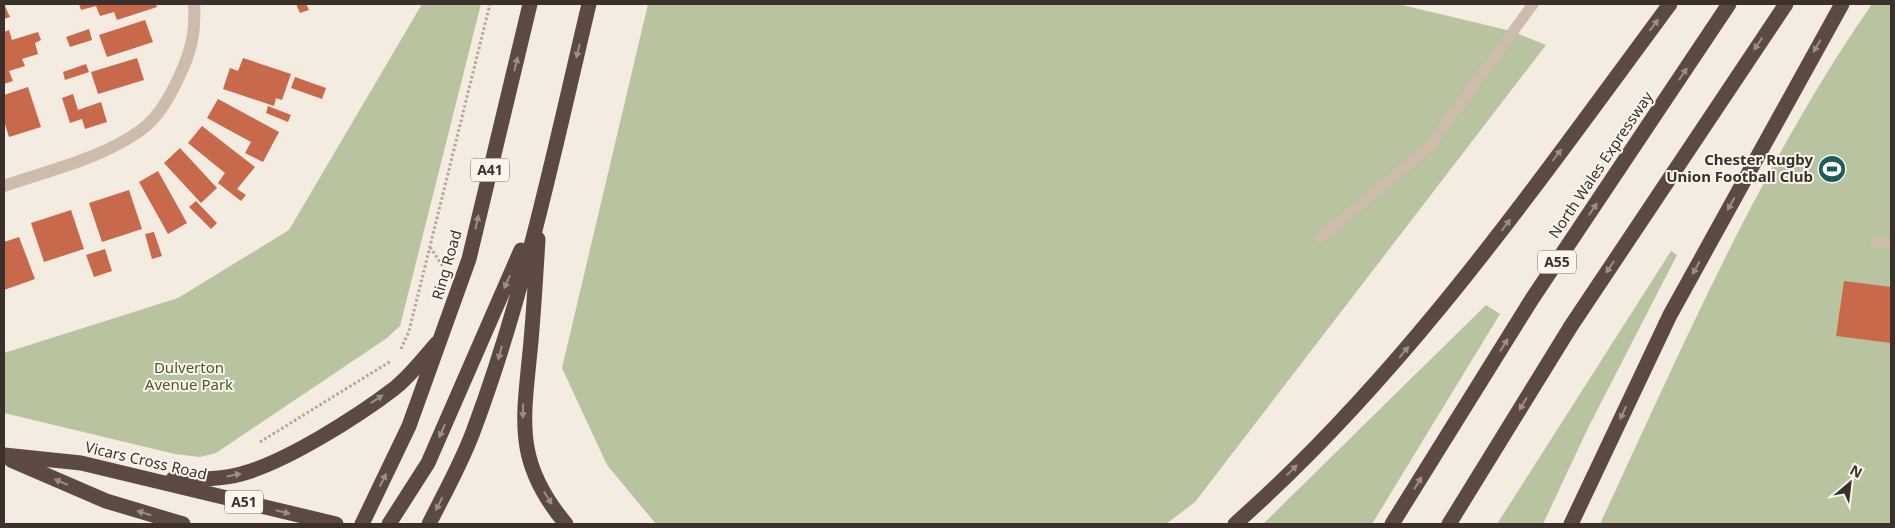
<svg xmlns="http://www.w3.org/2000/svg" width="1895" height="528" font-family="'Noto Sans',sans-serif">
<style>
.green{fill:#b8c4a0}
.building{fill:#c8694b}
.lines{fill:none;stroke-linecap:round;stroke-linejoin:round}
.path{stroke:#b9a596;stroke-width:3;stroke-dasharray:2.5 2.5;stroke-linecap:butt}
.lane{stroke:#cdbbac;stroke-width:11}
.street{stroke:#cdbbac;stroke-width:12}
.highway{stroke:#5c4a42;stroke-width:15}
.oneway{fill:#9c8e87}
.labels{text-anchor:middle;stroke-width:4;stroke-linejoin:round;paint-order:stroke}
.shield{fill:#fbf5ee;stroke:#756b66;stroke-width:1}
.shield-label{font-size:14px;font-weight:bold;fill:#3b302b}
.poi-label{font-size:15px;font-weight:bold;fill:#3b302b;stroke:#fbf5ee;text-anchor:end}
.street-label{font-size:15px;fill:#3b302b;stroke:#fbf5ee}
.park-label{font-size:15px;fill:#4a5a2e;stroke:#fbf5ee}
</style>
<rect width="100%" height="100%" fill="#f4ebe1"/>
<path class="green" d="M422,4H481L400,326L387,338L216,453L200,457L175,454L4,413V353L178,298L289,230Z
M648,4H1398L1511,31L1546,45L1195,502L1166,524H656L607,465L562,368Z
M1872,4H1891V524H1600C1682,348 1761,164 1872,4Z
M1671,251L1677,255L1588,428L1543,524H1497Z
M1486,305L1500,314L1372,524H1263Z"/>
<path class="building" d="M4,4L10,17L4,19Z
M79,4H156L157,7L117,20L114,12L100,16L96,6L81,10Z
M296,4H306L309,10L300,13Z
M145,20L153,42L107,57L99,35Z
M89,29L92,40L70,47L66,37Z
M9,30L12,40L38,32L41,40L35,43L38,54L22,59L25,66L9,71L13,81L4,84V32Z
M137,58L144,80L98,94L91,72Z
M243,58L291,74L282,100L276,98L274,106L223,89L230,68L238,71Z
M86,64L89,72L65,80L63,72Z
M295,77L326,88L322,99L291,88Z
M28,87L41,127L9,137L4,121V95Z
M73,94L78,110L101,102L107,122L85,129L82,119L70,123L62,98Z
M218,99L279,132L263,162L245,153L251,142L207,118Z
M268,106L291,115L288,122L266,113Z
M202,126L255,167L237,189L246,195L241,201L218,183L225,173L188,143Z
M180,148L217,188L201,203L164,163Z
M158,171L187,223L168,234L139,182Z
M129,190L142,229L102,242L89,203Z
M196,201L217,223L211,229L189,207Z
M71,210L84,249L44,262L31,223Z
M154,232L162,256L152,259L145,234Z
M19,237L35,279L4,290V242Z
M105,249L112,271L94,277L86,255Z
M1844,281L1891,287V343L1836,336Z"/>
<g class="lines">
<path class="path" d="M430,247L444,268
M401,349L409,331L490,4
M260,442L391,361"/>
<path class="lane" d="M1320,238L1429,147L1533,4
M1875,242L1891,243"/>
<path class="street" d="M4,186C50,170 101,159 141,130C159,117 170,96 179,77C191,52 196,32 194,4"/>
<path class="highway" d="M538,239C536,273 534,307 531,341C524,418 512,460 566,524
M4,455L81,463L336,524
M11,460L106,501L183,524
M173,479C195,479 219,480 241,474C286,462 357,417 395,388C411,375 423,359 437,343
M362,524L409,426L469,259L530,4
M389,524L428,463L521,250
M429,524C444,494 461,464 473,432C525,294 555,147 589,4
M1235,524C1406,373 1535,186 1670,4
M1392,524L1532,299L1729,4
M1449,524L1571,326L1786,4
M1571,524L1670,315L1842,4"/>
</g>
<defs><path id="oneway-solid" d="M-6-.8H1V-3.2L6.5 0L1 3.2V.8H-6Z" transform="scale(1.25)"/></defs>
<g class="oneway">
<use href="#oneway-solid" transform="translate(1654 25) rotate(-53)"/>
<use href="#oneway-solid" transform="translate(1758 44) rotate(124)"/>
<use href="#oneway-solid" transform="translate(1817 46) rotate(120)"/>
<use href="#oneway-solid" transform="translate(578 51) rotate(104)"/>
<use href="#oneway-solid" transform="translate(516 64) rotate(-76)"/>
<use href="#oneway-solid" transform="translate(1683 74) rotate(-56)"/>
<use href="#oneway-solid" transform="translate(1557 155) rotate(-53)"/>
<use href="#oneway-solid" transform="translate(1731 204) rotate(119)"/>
<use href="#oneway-solid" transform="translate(1593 209) rotate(-56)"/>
<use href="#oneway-solid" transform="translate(477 222) rotate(-77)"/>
<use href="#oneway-solid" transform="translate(1506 225) rotate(-53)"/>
<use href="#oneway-solid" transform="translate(1610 267) rotate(124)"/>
<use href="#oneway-solid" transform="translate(1696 268) rotate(119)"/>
<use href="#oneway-solid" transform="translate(507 282) rotate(114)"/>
<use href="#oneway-solid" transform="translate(1504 345) rotate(-58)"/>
<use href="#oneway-solid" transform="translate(1404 352) rotate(-50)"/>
<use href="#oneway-solid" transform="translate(500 353) rotate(105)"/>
<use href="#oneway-solid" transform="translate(377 399) rotate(-34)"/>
<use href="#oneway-solid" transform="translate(1523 404) rotate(121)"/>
<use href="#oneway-solid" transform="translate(523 411) rotate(91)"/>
<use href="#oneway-solid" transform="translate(1623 413) rotate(115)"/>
<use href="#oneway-solid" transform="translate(442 431) rotate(114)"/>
<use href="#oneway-solid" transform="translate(1292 470) rotate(-45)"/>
<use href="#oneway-solid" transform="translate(234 475) rotate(-11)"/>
<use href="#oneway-solid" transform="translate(383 480) rotate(-64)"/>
<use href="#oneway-solid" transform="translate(61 482) rotate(-157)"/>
<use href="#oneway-solid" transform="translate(1418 483) rotate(-58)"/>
<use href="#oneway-solid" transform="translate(548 498) rotate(58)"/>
<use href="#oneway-solid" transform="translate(439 504) rotate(116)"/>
<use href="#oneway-solid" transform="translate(283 512) rotate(14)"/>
<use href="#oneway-solid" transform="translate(144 513) rotate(-163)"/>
</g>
<defs>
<symbol id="stadium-disc" viewBox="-11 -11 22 22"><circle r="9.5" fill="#1f5a5e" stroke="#fbf5ee"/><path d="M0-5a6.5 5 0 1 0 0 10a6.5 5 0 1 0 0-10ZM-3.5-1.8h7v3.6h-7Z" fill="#fff"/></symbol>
</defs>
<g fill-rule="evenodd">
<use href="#stadium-disc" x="1816" y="153" width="32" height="32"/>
</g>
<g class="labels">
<g class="shield">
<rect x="471" y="158.5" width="38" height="23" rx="4"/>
<rect x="1538" y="250.5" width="38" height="23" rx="4"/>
<rect x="225" y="490.5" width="38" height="23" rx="4"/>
</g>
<g class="shield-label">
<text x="490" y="175">A41</text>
<text x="1557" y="267">A55</text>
<text x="244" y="507">A51</text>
</g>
<g class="poi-label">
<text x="1813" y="165">Chester Rugby<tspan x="1813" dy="17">Union Football Club</tspan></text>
</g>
<g class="street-label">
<text transform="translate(1601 165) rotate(-56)" y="5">North Wales Expressway</text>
<text transform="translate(447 265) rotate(-74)" y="5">Ring Road</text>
<text transform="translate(146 461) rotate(13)" y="5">Vicars Cross Road</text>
</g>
<g class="park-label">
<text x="189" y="373">Dulverton<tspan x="189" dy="17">Avenue Park</tspan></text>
</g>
</g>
<rect width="1895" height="528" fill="none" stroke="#3b302b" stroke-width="10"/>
<g transform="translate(1850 483) rotate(28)" stroke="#fbf5ee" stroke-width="4" paint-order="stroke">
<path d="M0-4L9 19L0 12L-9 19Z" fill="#3b302b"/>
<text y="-8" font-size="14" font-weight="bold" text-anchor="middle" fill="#3b302b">N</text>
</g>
</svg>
